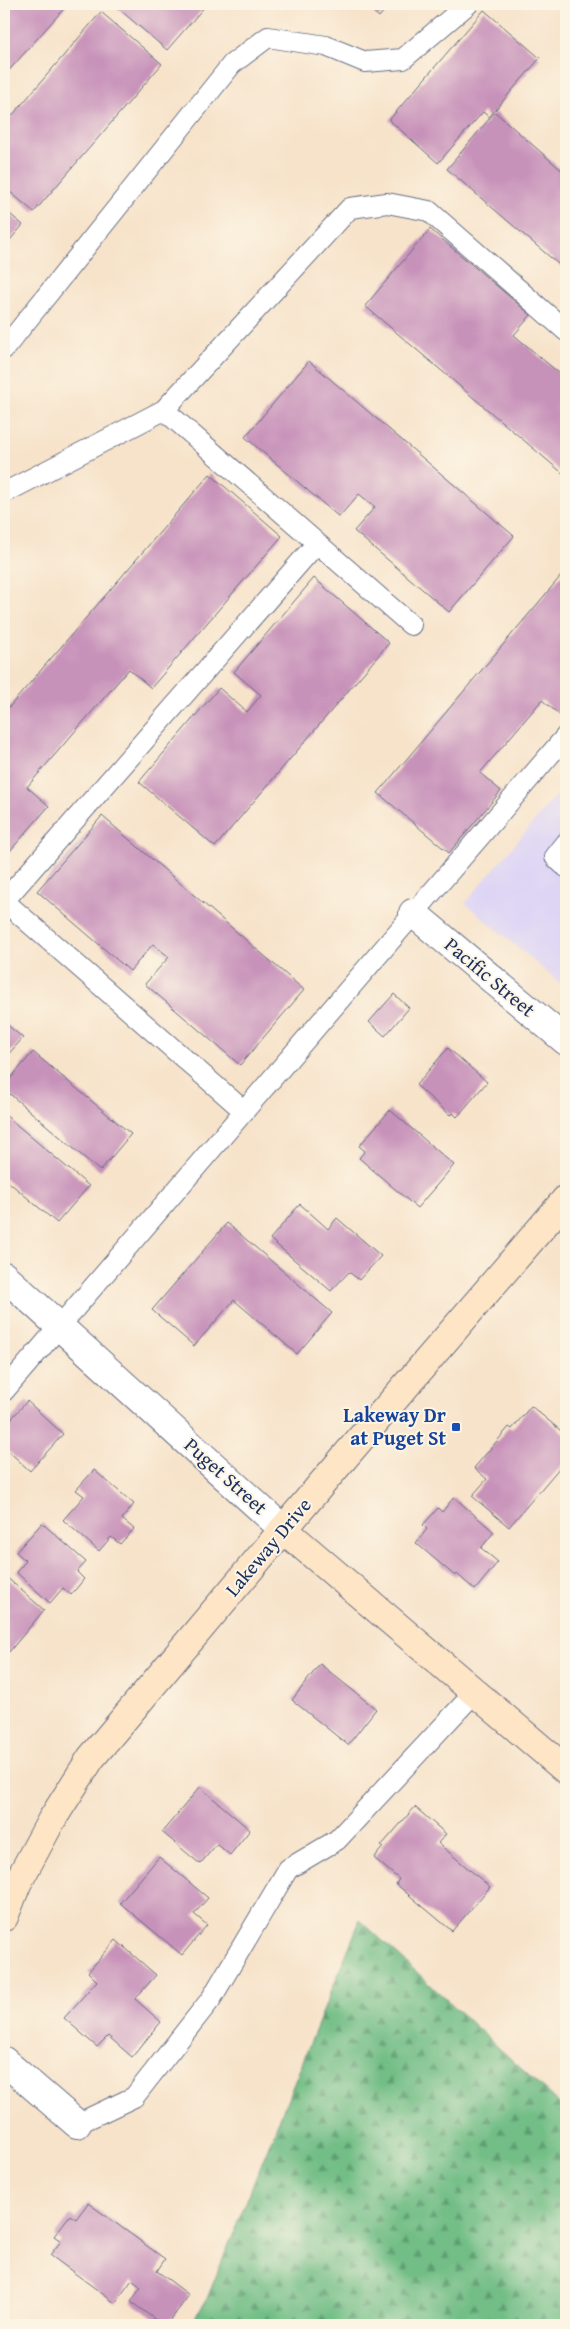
<svg xmlns="http://www.w3.org/2000/svg" width="570" height="2329" font-family="'Gentium Book Plus',serif">
<style>
.built{fill:#ded5f5}
.forest{fill:url(#forest-firs);stroke:#467672}
.building{fill:#c792ba}
.lines{fill:none;stroke-linecap:round;stroke-linejoin:round}
.lane-casing{stroke:#686e84;stroke-width:22}
.street-casing{stroke:#686e84;stroke-width:30}
.secondary-casing{stroke:#686e84;stroke-width:30}
.lane{stroke:#fff;stroke-width:20}
.street{stroke:#fff;stroke-width:28}
.secondary{stroke:#fde5c5;stroke-width:28}
.transit-dot{fill:#1a4fb4;stroke:#fcf5e5;stroke-width:2}
.labels{text-anchor:middle;stroke-width:4;stroke-linejoin:round;paint-order:stroke}
.street-label{font-size:20px;fill:#1b2f5e;stroke:#fcf5e5}
.transit-label{font-size:20px;font-weight:bold;fill:#164399;stroke:#fcf5e5;text-anchor:end}
</style>
<defs>
<pattern id="forest-firs" width="22" height="20" patternUnits="userSpaceOnUse" patternTransform="scale(1.25)"><rect width="22" height="20" fill="#72be86"/><path d="M5 1l3.5 6h-7zM16 11l3.5 6h-7z" fill="#5d9b71"/></pattern>
</defs>
<rect width="100%" height="100%" fill="#fcf5e5"/>
<filter id="ink" filterUnits="userSpaceOnUse"><feTurbulence type="fractalNoise" baseFrequency=".02" numOctaves="2"/><feDisplacementMap in="SourceGraphic" scale="10" xChannelSelector="R" yChannelSelector="G"/><feConvolveMatrix kernelMatrix="1 2 1 2 8 2 1 2 1" color-interpolation-filters="sRGB"/></filter>
<filter id="wash" filterUnits="userSpaceOnUse"><feTurbulence type="fractalNoise" baseFrequency=".0096" numOctaves="4" result="noise"/><feDisplacementMap in="SourceGraphic" scale="20" xChannelSelector="R" yChannelSelector="G"/><feGaussianBlur stdDeviation="1.12" result="paint"/><feColorMatrix in="noise" values="0 0 0 0 0 0 0 0 0 0 0 0 0 0 0 0 0 1.4 0 .05"/><feComposite in="paint" operator="in"/></filter>
<g filter="url(#wash)">
<rect width="100%" height="100%" fill="#f7e3ca"/>
<path class="built" d="M566,784V988L465,903Z"/>
<path class="forest" d="M360,1920L566,2110V2325H190L206,2301Z"/>
<g id="blocks">
<path class="building" d="M4,4H68L4,76Z
M113,4H207L167,50Z
M364,4H390L379,17Z
M484,10L540,58L489,117L483,112L438,163L389,120Z
M101,12L162,64L34,212L4,187V125Z
M495,112L566,174V267L564,269L447,169Z
M4,209L23,225L4,247Z
M430,229L531,315L514,335L566,379V476L365,306Z
M309,361L514,536L449,612L354,531L375,507L359,494L339,517L245,437Z
M210,474L282,536L151,688L129,669L27,787L49,806L4,858V713Z
M566,570V720L542,700L480,773L501,791L449,853L378,793Z
M314,578L389,643L215,847L139,782L219,688L247,712L261,695L234,672Z
M102,816L304,990L240,1065L145,984L169,957L153,944L130,971L37,891Z
M394,994L409,1008L385,1036L369,1022Z
M4,1022L23,1038L4,1059Z
M448,1048L487,1082L457,1117L453,1113L450,1115L416,1085Z
M33,1052L131,1134L100,1171L4,1089V1086Z
M390,1110L454,1165L417,1208L359,1158L365,1151L359,1146Z
M4,1114L89,1186L57,1223L4,1178Z
M300,1204L328,1229L337,1218L381,1256L359,1280L349,1272L331,1291L270,1239Z
M227,1223L332,1313L297,1354L234,1300L194,1346L152,1310Z
M27,1401L63,1434L30,1471L4,1447V1427Z
M531,1406L566,1435V1460L509,1527L472,1496L487,1479L474,1468L509,1427L512,1429Z
M94,1470L134,1504L122,1519L134,1529L120,1544L111,1537L99,1551L63,1520L84,1496L76,1490Z
M454,1497L494,1532L481,1548L498,1562L475,1590L457,1574L455,1576L416,1543L427,1529L423,1525L438,1508L442,1512Z
M42,1523L86,1562L77,1572L84,1579L71,1595L63,1588L50,1603L16,1572L26,1561L16,1552Z
M4,1575L44,1610L9,1652L4,1647Z
M320,1664L376,1709L348,1745L292,1700Z
M200,1787L250,1830L230,1855L217,1844L200,1864L162,1832Z
M415,1807L446,1834L438,1843L490,1887L452,1931L396,1884L399,1879L374,1858L383,1847L381,1846Z
M159,1857L208,1898L194,1914L207,1925L182,1955L120,1903Z
M116,1940L156,1975L135,1999L161,2022L132,2057L108,2036L97,2047L64,2018L97,1981L88,1972Z
M88,2203L165,2259L157,2271L189,2295L167,2325H163L131,2302L141,2287L132,2280L115,2303L50,2255L61,2241L54,2236L70,2215L76,2219Z"/>
</g>
</g>
<g filter="url(#ink)">
<use href="#blocks" fill-opacity="0" stroke="#686e84" stroke-width="1"/>
<g class="lines">
<defs>
<path id="lane" d="M4,349L232,64L268,37L326,46L365,62L403,59L468,4
M4,493L164,410L350,208L387,203L429,211L566,331
M317,543L411,625
M566,843L555,857L566,867
M4,901L317,543L164,410
M4,901L243,1110
M4,1391L566,736
M77,2124L134,2097L211,1999L288,1869L337,1840L475,1692"/>
<path id="street" d="M413,913L566,1041
M4,1276L283,1529
M4,2061L77,2124"/>
<path id="secondary" d="M283,1529L566,1770
M4,1917L17,1884L51,1821L91,1758L319,1487L566,1199"/>
</defs>
<use href="#lane" class="lane-casing"/>
<use href="#street" class="street-casing"/>
<use href="#secondary" class="secondary-casing"/>
<use href="#lane" class="lane"/>
<use href="#street" class="street"/>
<use href="#secondary" class="secondary"/>
</g>
</g>
<rect class="transit-dot" x="451" y="1422" width="10" height="10" rx="2.5"/>
<g class="labels">
<g class="street-label">
<text transform="translate(490 977) rotate(40)" y="7">Pacific Street</text>
<text transform="translate(226 1476) rotate(42)" y="7">Puget Street</text>
<text transform="translate(268 1547) rotate(-50)" y="7">Lakeway Drive</text>
</g>
<g class="transit-label">
<text x="446" y="1422">Lakeway Dr<tspan x="446" dy="23">at Puget St</tspan></text>
</g>
</g>
<rect width="570" height="2329" fill="none" stroke="#fcf5e5" stroke-width="20"/>
</svg>
